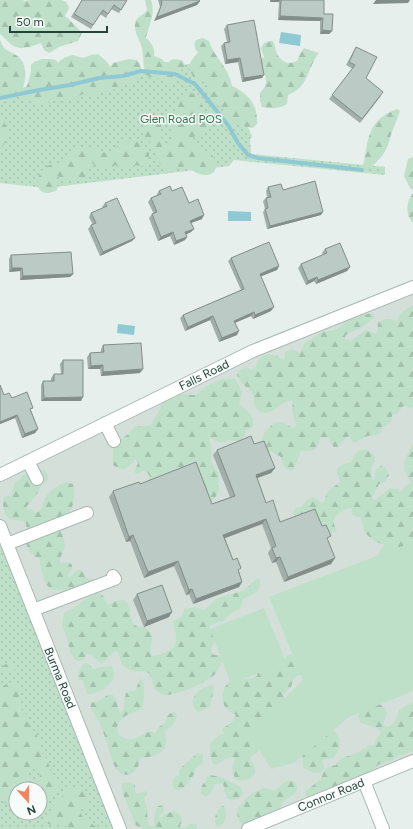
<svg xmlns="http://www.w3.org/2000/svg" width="413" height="829" font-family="Figtree,sans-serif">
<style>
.built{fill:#d4dfda}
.green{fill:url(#green-dots);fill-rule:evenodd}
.forest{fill:url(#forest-firs)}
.pitch{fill:#bfe0c8}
.water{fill:#8ec9d4}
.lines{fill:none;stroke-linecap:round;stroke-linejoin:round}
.stream{stroke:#8ec9d4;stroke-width:4}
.minor-casing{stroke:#a8b8b2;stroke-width:14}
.minor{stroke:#fff;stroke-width:12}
.wall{fill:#a1aea9}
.shaded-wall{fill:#838d89}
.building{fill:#bbcac4;stroke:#838d89}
.labels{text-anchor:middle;stroke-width:3;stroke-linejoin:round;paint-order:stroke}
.park-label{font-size:12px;fill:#2d7a4b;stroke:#f7fbf9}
.street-label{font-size:12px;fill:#24423a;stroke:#f7fbf9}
</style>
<defs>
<pattern id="green-dots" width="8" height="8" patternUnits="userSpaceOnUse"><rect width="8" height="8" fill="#bfe0c8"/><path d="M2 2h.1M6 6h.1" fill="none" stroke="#a4c1ad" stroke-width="1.8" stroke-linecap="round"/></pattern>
<pattern id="forest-firs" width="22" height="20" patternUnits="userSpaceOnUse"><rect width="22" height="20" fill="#bfe0c8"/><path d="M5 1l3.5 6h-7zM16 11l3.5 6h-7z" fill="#a4c1ad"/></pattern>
</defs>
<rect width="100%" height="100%" fill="#e6efeb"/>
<path class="built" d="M410,288L413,295V761L248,829H120L0,526V475L253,351Z"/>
<path class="green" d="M217,60L252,136L250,139L251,154L385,167V175L234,160L229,166L46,188L0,183V92L4,90Z
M0,526L120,829H0ZM16,789H40V813H16Z"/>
<path class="forest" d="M0,0H23L24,1L31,0H62L66,2L69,8L65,16L74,24L82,33L78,41L59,47L49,53L44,50L41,43C31,47 21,51 12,45C8,42 4,37 0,34Z
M145,0H151C156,14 149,24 146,38C152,43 155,48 154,56L162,59L164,62H168L173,59L182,60L184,63L185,67L182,70L176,71C175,75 177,79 175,81C170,87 163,83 161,78L153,79C151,78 147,76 146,73C142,65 144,56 142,48C140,40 134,33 135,24C135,17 143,16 147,10Z
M203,38L209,41C215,59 229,67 232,86C249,94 258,105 257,124L253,128C246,127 230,122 225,117C224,116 223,113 223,111L224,107L221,108C211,101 206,96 209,83C206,83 202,83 199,82C193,79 188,69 190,63C192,59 196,55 198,52L196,50L194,44L196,40Z
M0,39C1,42 2,46 4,48C10,53 18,54 22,61C24,63 24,67 25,70C28,88 16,99 0,105Z
M270,41H273C275,45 275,47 276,51C277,54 277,54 279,57C285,64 289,64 297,61L300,54L304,48L319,53C307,68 309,87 288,95L287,104C279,109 272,109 262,107L260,101V93C266,86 267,84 265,75L260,74L257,62L264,57L261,48L264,43Z
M98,54L107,62L110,67L113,63L129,59L137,60C149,77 137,85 120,85L118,88L107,92L104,90C96,99 92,95 82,94C74,100 65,102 54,99C42,109 37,104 24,98L25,90L28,83L31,71V65L34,62L42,59H50L56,60L58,63L61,60L66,57L73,55L83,58L91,55Z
M189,93L197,94L202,98V108L199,111C203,120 207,118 208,131L193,137L192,141C194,144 195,147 198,148C201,150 204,150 207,151C213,154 216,160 216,167C215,172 212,174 208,175C199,176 192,170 185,166L178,168L172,173C157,167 159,157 153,145C151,142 148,141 146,139C143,134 143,128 143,123C150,117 153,117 161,123V128L159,131L162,140L166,144H171C175,139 173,137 172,132C171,128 174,127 175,123C176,120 175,116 175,113C174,105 181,96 189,93Z
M397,109L400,111C398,117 396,121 394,127C391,133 390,139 388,145C384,156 376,163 367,170L363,165C365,160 365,154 366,149C370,128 376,117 397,109Z
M0,112C6,127 13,135 0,149Z
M129,140C138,140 143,146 149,153V164C144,166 141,167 136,165C127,167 124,170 115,165L112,167L103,170L95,166L93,163L88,165L86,178L82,180L69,181L57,176V190C37,201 32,180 44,168C50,163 58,165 64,160C67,157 69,154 72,151C82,145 92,147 101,153L106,152L111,154C114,147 122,142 129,140Z
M413,157V190L410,188L404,176L408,159Z
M413,193V223C405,215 406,202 413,193Z
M413,305V407L410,408L404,406L402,407L398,413L392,415C393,424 387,424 381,429V433C376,436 372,435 367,436C363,438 359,441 354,443L352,441L350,436C340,439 337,459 328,437H323L320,438C317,451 314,451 301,451L294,469L292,471C284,470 283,464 280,456L276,455L273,452C251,451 264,425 279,422C285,421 288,427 294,428L296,426L292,409L293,401C281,399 271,420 259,411C253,407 254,401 253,394C247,386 242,386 237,375L239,370L247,367L251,370L255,368C261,352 270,351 284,360L285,352L292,349L300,353L305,343L322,332L338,329C340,327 343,324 345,322C352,317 365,313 373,314L375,316L363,327L347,334L345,336L346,340C354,341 359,334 366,330C372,331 371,333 376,334L377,332L378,323C384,318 390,317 397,322C397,314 406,309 413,305Z
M222,379H235L238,383L242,392L239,404C247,411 255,414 253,427L249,429L246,430C243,441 241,442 230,440C227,440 227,441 224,442C218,443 213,440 209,437L212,452L211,456L212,464L218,473L219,479V491L214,500H209L147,481L150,477L147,472L142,471L139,474H137L134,472L138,463L135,459C128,469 124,472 113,465V447L117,442L127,435L135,427L151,425L161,407L166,397L178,394L194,395L197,394L207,386Z
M413,444V564L378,556L382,548L385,545C382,543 380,544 376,542C372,540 367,535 364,531C362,527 363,522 361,518L354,516L352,514V509L351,508C344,508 333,516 334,524C334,526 336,529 337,530L336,532H332L331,536L327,539L295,517L293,513L295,509L298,507L301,508C304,502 307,500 313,497L317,499L321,503L324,502L327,492L340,482L337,473V469L341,465L351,462C356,450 364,444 375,456C374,466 368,469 373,480L375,479C375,472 375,469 381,466L385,467L389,475L385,482L379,484L372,499H376L390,488L398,489L401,492L405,486L411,483C410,479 407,477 405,472C402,463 408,452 413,444Z
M42,469C47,472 48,474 48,480L42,484L37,494L27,506V509H32L35,513C43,510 43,502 47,495C52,489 59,484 66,482L73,484C77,508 70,509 59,528L64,539L65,547L59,561L61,563C65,562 68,561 72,565V570L69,573L67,576L70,577L77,570H82C85,577 85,579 94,579L95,583L68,594L62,589C59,589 55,591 52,590C45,588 39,565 40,559C32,556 27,550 26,541C25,536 27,530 26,524C22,520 20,521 14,520C3,518 3,508 3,499L5,496H11L15,482L19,480L21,477L25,474L28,475L37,470Z
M259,578C264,591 252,595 243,599L240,609L230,614L223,621L213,624L209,627L211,631L218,637C215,643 210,647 212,654L215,655H220L222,660C221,664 218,671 215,674C208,682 171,699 162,694C148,688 156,678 147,672C144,671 141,671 138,671C123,670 122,665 118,652L115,651L105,661L101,663L96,660L92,655L87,654C82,660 83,662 75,660L70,652L68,642L62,625L64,613C69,610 75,608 79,604C87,599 91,593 100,593L103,596L108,605C115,600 126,596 129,607C131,615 130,629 144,627C145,628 148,629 149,631C156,638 148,648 152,656C162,655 177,650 176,638C176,632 174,627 173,621C179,618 184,617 184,609L195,607L204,610C210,607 210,602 216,599C224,595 236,594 244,590C250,587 252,581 259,578Z
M295,653L303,673L294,678L291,687L283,695L286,700L262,748L251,757L250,761C263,772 249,785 235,779L232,769L235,759L233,757L225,759L217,765L213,764L210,755V744L218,736L224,734L222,729C228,725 234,722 236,715C232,713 226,710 224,705C220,697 224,684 232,680C237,678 240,679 245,679C249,679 253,678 257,676L258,669L282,664L286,656Z
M0,663L2,666C6,664 9,662 13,664L15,668L14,671C9,673 5,673 0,670Z
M85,663L89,664L93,669C99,668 105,666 111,666C122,680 101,695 87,694L85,687L82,680H79C77,675 80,666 85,663Z
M140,679L143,680C144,689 145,700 142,709C130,714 112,718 119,735C131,744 138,737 150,731L155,733L159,727L165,723C166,717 168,714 174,711L177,714C176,722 173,727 165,731C165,734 166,737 166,741C166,755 151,757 140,758C139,764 138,770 132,773C127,776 122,775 118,771C113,766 112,760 110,754C107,744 104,732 99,722C95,715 91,711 90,703L98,701L108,695H113C118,700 116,709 122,713C125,707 124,700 126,693L131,691H135C138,687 137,683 140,679Z
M15,681C21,690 23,699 20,708L28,716L30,727L37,735L39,741L40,751L47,759L50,769V772L55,776L59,785C55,792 49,797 47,804L44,806L40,803V789H34V787C39,780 43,773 37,766C25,767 28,781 30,789H16V807C8,807 5,803 0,797V689L7,683Z
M212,685L214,688L210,707L198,712C192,709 192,700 195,695C198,690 206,686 212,685Z
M413,702V752L411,751L404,755H399L393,760L378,765L365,777L308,798L305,795L306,791L321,779L324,771L328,767L336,765L338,762L342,758L357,753L370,745H374L376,739L380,735L381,733C377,725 368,727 360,722L358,716L360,709L378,703C392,711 386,714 383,725L387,727C396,724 396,718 399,710Z
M334,730C339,738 342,740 338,749C337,752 337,755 334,758L322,760L324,768L321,773H314L303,768L302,754L329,732Z
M198,753L203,755V761L201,764L195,769V773L184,788L178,790L174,789C171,782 172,778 179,775C179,773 179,772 179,771C180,768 194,756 198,753Z
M211,775C222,777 232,782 241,787L243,792L240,798L234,800L227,799L223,784L219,783L215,784L211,793L205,797L201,794C201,788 201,785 206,781V777Z
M287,781H294C306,799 279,794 281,810L243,827C241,823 237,817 237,812C237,804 256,789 265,788C269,788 273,792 277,789C281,787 279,787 281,785C283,783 285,782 287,781Z
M130,782L135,785V790L136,794L146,791L147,793L144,798L147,808L148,824L151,826H154C155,823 154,821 154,817C154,813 156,810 158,806L163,805L164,810L162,814L159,816V819L165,814L174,811L181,816L182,820L180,826L181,828H184L190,824H196L197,829H144C141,827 138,827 136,825C133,822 134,820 132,816C128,805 121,796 122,783Z
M79,786L85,790L88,803L87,807L79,809L83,818L95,826L98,829H68L65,825L61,823C55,825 50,826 45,822L47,814L67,790Z
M224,806C227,814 227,819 221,826L216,827C213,819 216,813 220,807Z"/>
<path class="pitch" d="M413,542V691L349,717L294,763L271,769L249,734L303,680L269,597Z
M264,608L286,662L231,684L210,629Z"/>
<path class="water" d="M281,32L301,35L300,46L279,43Z
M228,211L251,212V221H228Z
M118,324L135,326L134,335L117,333Z"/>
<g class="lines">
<path class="stream" d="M0,98L39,90L70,85L99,78L123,76L141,71L175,74L195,84L228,125L238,143L248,155L258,158L362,170"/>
<defs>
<path id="minor" d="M105,423L114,441
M28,461L37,479
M0,475L253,351L413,287
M0,526L120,829
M7,544L87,513
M33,610L115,579L113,576
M364,781L383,829
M248,829L413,761"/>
</defs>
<use href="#minor" class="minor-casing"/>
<use href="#minor" class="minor"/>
</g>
<path class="wall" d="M82,0H127L119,13L111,9L106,18L100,14L91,29L71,17Z
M158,0H199L200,1L197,5L154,21L160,7Z
M270,0H310L324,14L332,31L329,34H320V21L278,20L279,2H270Z
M227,25L262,78L242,82L238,62L225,64L221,46L224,43L227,42L224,29Z
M356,47L366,78L381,96L360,123L329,99L353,69L346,65Z
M268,187L283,190L321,215L267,229L263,212L265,209L263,201L267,197L266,191Z
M159,191H172L189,203L202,219L191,223L194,229L191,232L186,234L185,240L174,245L170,236L158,241L149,218L152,214H154L148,202L151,198L157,195V194Z
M105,203L132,241L100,256L88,229L91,225H93L89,217L91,213L103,208L102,207Z
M325,249L350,267L347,271L316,284L314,281L306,285L298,268L301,264L323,255L322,253Z
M11,255L73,274L70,277L20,280V271L9,272V259Z
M231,258L279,266L277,270L261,276L271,311L253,319L251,316L235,323L237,335L219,342L210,320L185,331L180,318L183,315L241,290L228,261Z
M103,345L140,373L101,376L100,369H88L87,357L90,353L101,352V349Z
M63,360L81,401H41V385L43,381H51V378L54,374H61L60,364Z
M0,385L4,395L12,398L31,411L38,429L35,433L22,438L15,418L0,424Z
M254,444L275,468L271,473L257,478L266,503L280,522L322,526L335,558L331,564L284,582L276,562L272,563L268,553L271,548L262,524L225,538L233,560L239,571L242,582L239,587L193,604L189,594L186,595L174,566L144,578L130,541L126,542L109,497L113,491L140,484L212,504L230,497L213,455L217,450Z
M137,594L169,617L144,627L133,600Z"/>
<path class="shaded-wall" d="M271,0H280L279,2H270Z
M376,0H410L408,3L373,4Z
M200,1L197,5L154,21L157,17Z
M280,16L323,18L320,21L278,20Z
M322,30L332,31L329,34H320Z
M240,58L238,62L225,64L227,60Z
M264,75L262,78L242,82L244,78Z
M323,212L321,215L267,229L270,226Z
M204,215L202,219L188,224L190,221Z
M194,229L191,232L183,236L185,232Z
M173,232L170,236L158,241L161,237Z
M187,237L185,240L174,245L176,241Z
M135,238L132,241L100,256L103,252Z
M279,266L277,270L257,278L260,274Z
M350,267L347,271L316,284L318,280Z
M12,268H22L20,271L9,272Z
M73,274L70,277L20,280L23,276Z
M317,277L314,281L306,285L308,281Z
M274,307L271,311L253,319L255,315Z
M254,312L251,316L232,324L234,321Z
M213,316L210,320L185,331L188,327Z
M239,331L237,335L219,342L222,338Z
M103,365L100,369H88L91,366Z
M143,369L140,373L101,376L103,372Z
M83,397L81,401H41L44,398Z
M17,415L15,418L0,424V422Z
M38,429L35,433L22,438L25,434Z
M275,468L271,473L252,480L256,475Z
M266,519L262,524L220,540L223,535Z
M133,535L130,541L126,542L129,537Z
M280,557L276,562L272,563L276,558Z
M335,558L331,564L284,582L288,577Z
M178,561L174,566L144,578L148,572Z
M242,582L239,587L193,604L196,599Z
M192,589L189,594L186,595L189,590Z
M172,612L169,617L144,627L147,621Z"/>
<path class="building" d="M82,0H127L121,10L114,5L108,14L103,10L93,25L74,14Z
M161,0H199L200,1L157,17L162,3Z
M281,0H324V14H333L332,31L322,30L323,18L280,16Z
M254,20L264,75L244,78L240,58L227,60L224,43L230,42L227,25Z
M356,47L377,57L366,78L383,92L362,119L332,95L355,65L349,62Z
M315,181L323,212L270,226L265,209L268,208L266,198L271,197L268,187L281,184L283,190Z
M170,186L172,191L182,187L189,203L198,199L204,215L190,221L194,229L185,232L187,237L176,241L173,232L161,237L152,214L157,212L151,198L161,194L159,191Z
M117,198L135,238L103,252L91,225L96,223L91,213L107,206L105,203Z
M269,242L279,266L260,274L274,307L255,315L254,312L234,321L239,331L222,338L213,316L188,327L183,315L244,289L231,258Z
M340,243L350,267L318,280L317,277L308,281L301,264L327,253L325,249Z
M71,252L73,274L23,276L22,268H12L11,255Z
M141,343L143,369L103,372V365L91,366L90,353L104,352L103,345Z
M63,360H83V397L44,398L43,381H54V374H63Z
M0,385L4,395L9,393L12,398L27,392L33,408L30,409L38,429L25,434L17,415L0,422Z
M251,436L254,444L264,441L275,468L256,475L266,503L273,500L280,522L315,509L322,526L326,525L331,536L327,538L335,558L288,577L280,557L276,558L272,548L276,546L266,519L223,535L233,560L237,558L241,568L238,570L242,582L196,599L192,589L189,590L178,561L148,572L133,535L129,537L113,491L139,482L140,484L196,462L212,504L235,496L217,450Z
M162,585L172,612L147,621L137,594Z"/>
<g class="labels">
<g class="park-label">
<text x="181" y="123">Glen Road POS</text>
</g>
<g class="street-label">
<text transform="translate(204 375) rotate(-26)" y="4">Falls Road</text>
<text transform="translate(60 678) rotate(68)" y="4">Burma Road</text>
<text transform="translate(331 795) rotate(-22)" y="4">Connor Road</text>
</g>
</g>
<g transform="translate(28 801) rotate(159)"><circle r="19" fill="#f7fbf9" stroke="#a3b1ad"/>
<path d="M0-3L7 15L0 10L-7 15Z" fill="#f4845f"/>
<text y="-6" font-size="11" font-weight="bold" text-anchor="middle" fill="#24423a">N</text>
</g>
<path d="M10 26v6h97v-6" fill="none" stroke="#24423a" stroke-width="2"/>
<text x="16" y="26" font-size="12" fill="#24423a" stroke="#f7fbf9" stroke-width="3" paint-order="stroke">50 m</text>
</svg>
